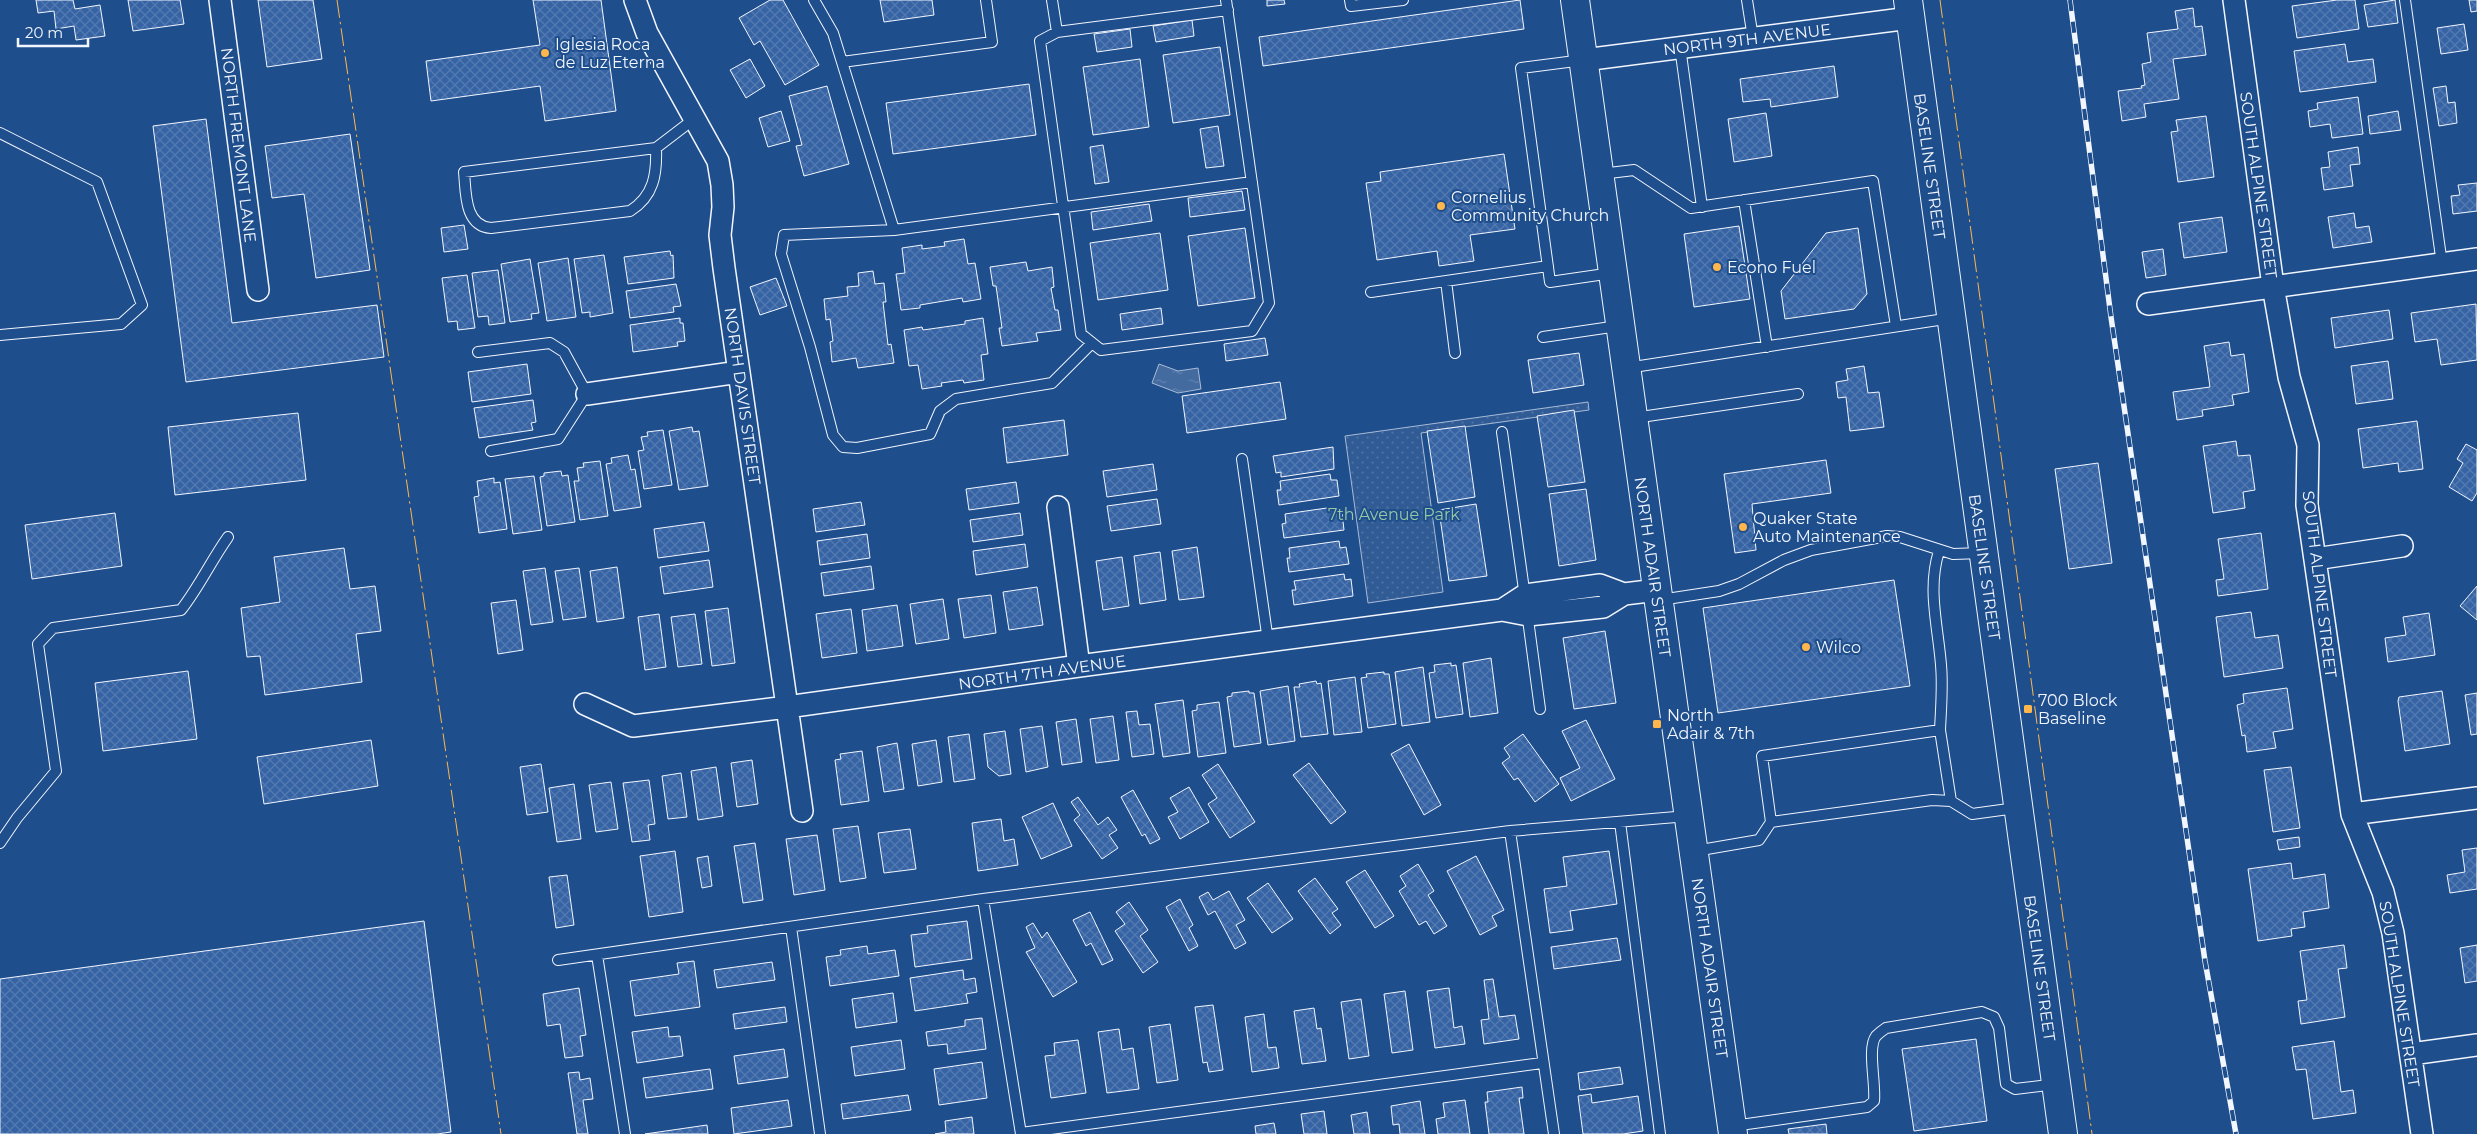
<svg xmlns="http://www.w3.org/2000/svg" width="2477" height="1134" font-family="Montserrat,sans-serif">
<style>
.park{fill:url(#park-dots);stroke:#a8bbd7}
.water{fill:url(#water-ripples);stroke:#a8bbd7}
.building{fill:url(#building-cross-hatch);stroke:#f2f6ff}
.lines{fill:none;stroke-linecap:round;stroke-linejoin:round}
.service-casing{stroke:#f2f6ff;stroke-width:12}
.minor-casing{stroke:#f2f6ff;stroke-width:24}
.trunk-casing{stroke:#f2f6ff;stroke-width:30}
.service{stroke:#1f4e8c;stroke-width:10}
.minor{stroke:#1f4e8c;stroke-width:21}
.trunk{stroke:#1f4e8c;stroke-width:28}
.rail-casing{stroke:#f2f6ff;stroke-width:5.5}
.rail{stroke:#1f4e8c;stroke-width:4;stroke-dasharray:11;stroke-linecap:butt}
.power{stroke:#ffb74d;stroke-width:1;stroke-dasharray:18 4 2.5 4;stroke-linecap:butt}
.poi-dot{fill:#ffb74d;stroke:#1f4e8c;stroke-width:2}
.labels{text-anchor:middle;stroke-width:4;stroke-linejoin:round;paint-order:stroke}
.street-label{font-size:16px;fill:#f2f6ff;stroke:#1f4e8c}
.poi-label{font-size:16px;fill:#f2f6ff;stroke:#1f4e8c;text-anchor:start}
.park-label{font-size:16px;fill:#97c8a6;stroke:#1f4e8c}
</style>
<defs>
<pattern id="park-dots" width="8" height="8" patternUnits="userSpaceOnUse" patternTransform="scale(1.25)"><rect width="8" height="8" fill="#305b95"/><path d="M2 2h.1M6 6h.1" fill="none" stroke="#4e73a5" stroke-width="1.8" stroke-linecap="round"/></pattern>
<pattern id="water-ripples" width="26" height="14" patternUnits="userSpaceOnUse" patternTransform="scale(1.25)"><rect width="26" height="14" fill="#446ba0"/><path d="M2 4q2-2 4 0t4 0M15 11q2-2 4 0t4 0" fill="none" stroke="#5f81ae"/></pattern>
<pattern id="building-cross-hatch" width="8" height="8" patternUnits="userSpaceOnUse" patternTransform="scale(1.25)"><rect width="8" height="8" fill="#3563a3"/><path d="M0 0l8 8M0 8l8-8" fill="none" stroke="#537ab1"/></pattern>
</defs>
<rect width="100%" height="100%" fill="#1f4e8c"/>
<path class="park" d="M1588,402L1589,410L1421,433L1443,592L1368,603L1345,436Z"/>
<path class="water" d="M1159,364L1178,371L1198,368L1201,389L1178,393L1152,383Z"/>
<path class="building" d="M36,0H73L75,9L100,5L105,36L76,40L74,26L56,29L54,11L38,13Z
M128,0H180L184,24L133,31Z
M258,0H313L322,59L267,67Z
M533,0H601L616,111L545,121L540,86L431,101L426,61L540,45Z
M770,0H783L819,65L785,85L760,41L754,45L739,18Z
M880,0H932L934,15L884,22Z
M1267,0H1284L1285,4L1267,6Z
M1520,0L1524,29L1263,66L1259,37Z
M2337,0H2355L2359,29L2297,38L2292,6Z
M2395,0L2398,23L2368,27L2364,5Z
M2469,0H2477V11L2471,12Z
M2193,8L2195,27L2202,26L2206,55L2173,59L2179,99L2144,104L2146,117L2122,121L2118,91L2142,88L2141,86L2145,85L2142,64L2151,62L2147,33L2178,29L2175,11Z
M1192,20L1194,36L1156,42L1153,26Z
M2464,24L2468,50L2441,54L2437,28Z
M1130,29L1132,47L1097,52L1094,34Z
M2345,44L2348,62L2373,59L2376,82L2300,92L2294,51Z
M1220,47L1230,115L1173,123L1163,55Z
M750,59L765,86L746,98L730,70Z
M1140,59L1149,127L1093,135L1083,67Z
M1834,66L1838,97L1771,107L1770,99L1743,102L1740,79Z
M1029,84L1036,135L893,154L886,103Z
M827,86L849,164L804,176L796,146L802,145L789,96Z
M2446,86L2448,103L2455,102L2457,123L2439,126L2433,88Z
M2358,97L2363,134L2332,138L2330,124L2310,127L2308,111L2318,109L2317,103Z
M781,111L790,141L768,147L759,118Z
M2398,111L2401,130L2370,134L2368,116Z
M1766,113L1772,156L1734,162L1728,119Z
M2206,116L2214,177L2178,182L2171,132L2178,131L2176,120Z
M206,119L232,323L377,305L384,357L186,382L153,126Z
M1218,126L1224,166L1206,168L1200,129Z
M350,134L370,270L316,278L304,194L272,198L265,146Z
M1103,145L1109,182L1095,184L1090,147Z
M2358,147L2360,164L2350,165L2353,186L2324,190L2321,168L2330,167L2328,152Z
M1504,154L1515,229L1470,235L1474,261L1439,266L1437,251L1377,260L1366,183L1381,181L1380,172Z
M2477,183V211L2453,214L2451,196L2460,195L2458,185Z
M1242,191L1245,210L1190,217L1188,198Z
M1149,204L1152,221L1093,230L1091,212Z
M2354,213L2356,228L2369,226L2372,242L2333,248L2328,217Z
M2222,217L2227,252L2184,258L2179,223Z
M464,225L468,249L444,252L441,228Z
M1739,226L1750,299L1694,307L1684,234Z
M1245,228L1255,298L1198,306L1188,236Z
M1858,228L1867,294L1854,309L1785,319L1781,291L1826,233Z
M1160,233L1168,290L1098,300L1090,243Z
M964,239L968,264L975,263L981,299L963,302L962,298L920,305V308L901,310L896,274L905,273L902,248L922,245V249L945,246L944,242Z
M2163,249L2166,275L2146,278L2142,252Z
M670,251L671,256L673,255L674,278L628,284L624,257Z
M604,255L613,313L590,317V312L582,313L574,259Z
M568,258L576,317L547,321L538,263Z
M530,259L539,313L531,314L532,319L510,322L501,264Z
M1026,262L1028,271L1052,267L1054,287L1051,288L1055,310H1058L1061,330L1036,333L1038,341L1002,346L999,328H1002L996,286H993L990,267Z
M498,270L505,323L489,325L488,316L478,317L472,273Z
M873,271L875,284L884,283L886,302H883L888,345L891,344L894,363L858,368L856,358L832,362L830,342L833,341L830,319L826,320L824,299L848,296L847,287L859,286L858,273Z
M467,275L475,328L458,330L457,321L448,322L442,278Z
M776,278L787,306L760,315L750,287Z
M676,284L681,306L673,307L674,312L630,318L626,291Z
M2476,304L2477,360L2441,365L2437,339L2415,342L2411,313Z
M1161,308L1163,324L1122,330L1120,314Z
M2389,310L2393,339L2335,348L2331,318Z
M680,318V323H683L685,341L677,342L678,346L633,352L630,325Z
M983,318L988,354L981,355L984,380L964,383L963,380L941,383L942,386L922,389L918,365L909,366L904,330L922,327L923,330L965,324V321Z
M1265,338L1268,355L1226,361L1224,344Z
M2229,342L2231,356L2244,354L2249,392L2232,395L2234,405L2202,410L2203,416L2177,420L2173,392L2210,387L2204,346Z
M1579,353L1584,385L1533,393L1528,360Z
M2388,361L2393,399L2356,404L2351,366Z
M527,364L531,394L472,402L468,372Z
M1864,366L1868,393L1879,392L1884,427L1850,431L1846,397L1838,398L1836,382L1848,380L1846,369Z
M1280,382L1286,419L1187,433L1182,396Z
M533,400L536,422L531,423L533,430L479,438L474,408Z
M1574,410L1585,482L1548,487L1537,416Z
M298,413L306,480L175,495L168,427Z
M1064,420L1068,455L1007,463L1003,428Z
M2417,421L2423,469L2399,472L2398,463L2363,468L2358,429Z
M1465,426L1475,497L1438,503L1427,431Z
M692,427L693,432L699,431L708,486L679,490L669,431Z
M663,430L672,485L644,489L638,451L644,450L641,437L648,436L647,432Z
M2236,441L2238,456L2250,455L2255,490L2243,492L2245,508L2213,513L2203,446Z
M2466,444L2477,450V493L2472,501L2449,487L2463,463L2457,459Z
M1333,447L1334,469L1281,477V472L1276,473L1273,456Z
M628,455L631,470L635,469L641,507L614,511L606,464L612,463L611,458Z
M1826,460L1831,493L1752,504L1756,550L1735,553L1724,474Z
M600,461L608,516L580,520L574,481H579L577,468L584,467L583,463Z
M2098,463L2112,563L2069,569L2055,469Z
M1153,464L1157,490L1107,497L1103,471Z
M561,471L562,476L568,475L575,522L547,526L540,477L544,476V473Z
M1330,474L1331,480H1337L1339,496L1279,505L1277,490H1281L1280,481Z
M534,476L542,530L513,534L505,479Z
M494,478V483L500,482L507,529L479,533L474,497L479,496L477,481Z
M1016,482L1019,503L969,510L966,489Z
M1586,489L1596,560L1559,566L1549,494Z
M1157,499L1161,524L1111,531L1107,506Z
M861,502L865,525L816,532L813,509Z
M1476,504L1487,576L1449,581L1439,510Z
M1334,507L1335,514L1342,513L1344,530L1284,538L1282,524L1286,523L1285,514Z
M115,513L122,566L32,579L25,525Z
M1020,513L1023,535L973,542L970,520Z
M704,522L709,551L658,558L654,529Z
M2261,533L2268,589L2218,596L2216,580L2224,579L2218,539Z
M867,534L870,558L820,565L817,541Z
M1339,541L1340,548L1346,547L1349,564L1289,572L1287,558H1290L1289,548Z
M1025,544L1028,567L976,575L973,551Z
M1197,547L1204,597L1179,600L1172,551Z
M344,548L350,589L375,586L381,631L356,634L362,682L265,695L260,656L247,657L241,608L280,602L274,557Z
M1160,552L1166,600L1140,604L1134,556Z
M1122,557L1129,606L1103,610L1096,561Z
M709,560L713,587L664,594L660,567Z
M871,566L874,589L824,596L821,573Z
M617,567L624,618L597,622L590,571Z
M545,568L553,622L531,625L523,571Z
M579,568L586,617L563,620L555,571Z
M1344,574L1345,580L1351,579L1353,596L1294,605L1292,590H1296L1294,581Z
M1894,580L1910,686L1718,713L1703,608Z
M2477,586V620L2460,606Z
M1037,587L1043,625L1009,630L1003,592Z
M991,595L996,633L964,638L958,599Z
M943,599L949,639L916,644L910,604Z
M516,600L523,650L498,654L491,603Z
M897,605L903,646L867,651L862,610Z
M728,608L735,663L712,666L705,611Z
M851,609L857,653L822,658L816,614Z
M2251,612L2255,638L2278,635L2283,668L2224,677L2216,617Z
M2429,613L2435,655L2388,662L2385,638L2406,635L2403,617Z
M659,614L666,667L645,670L638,617Z
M695,614L702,664L678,667L671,617Z
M1605,631L1616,703L1574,709L1563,638Z
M1491,658L1498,713L1470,717L1463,663Z
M1451,663V666L1456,665L1463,714L1436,718L1429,673L1435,672L1434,665Z
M1423,667L1430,722L1402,726L1395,672Z
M188,671L197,739L103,751L95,683Z
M1384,672V674H1389L1396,724L1368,728L1361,678L1367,677L1366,674Z
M1355,677L1362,732L1334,735L1328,681Z
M1316,681L1317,684L1321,683L1328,734L1301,737L1294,687H1300L1299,684Z
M1288,686L1295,741L1268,745L1260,691Z
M2287,688L2293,729L2273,732L2276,748L2247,752L2245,735L2242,736L2237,705L2244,703L2243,694Z
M1249,691V693H1254L1261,743L1234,747L1227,697L1232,696V693Z
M2442,691L2450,744L2405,751L2398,701L2399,697Z
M2477,693V734L2471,735L2465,695Z
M1183,700L1190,753L1163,757L1155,704Z
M1219,702L1226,753L1198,757L1192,711L1197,710V705Z
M1137,711L1139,725L1150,724L1154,754L1132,757L1126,712Z
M1113,716L1119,760L1096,763L1090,719Z
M1076,719L1082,762L1062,765L1056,722Z
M1586,720L1615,779L1571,801L1560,778L1580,768L1562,731Z
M1042,726L1048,767L1026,772L1020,729Z
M1005,731L1011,774L999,776L988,767L984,734Z
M969,734L975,779L954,782L948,737Z
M1523,734L1559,784L1535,802L1518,778L1514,780L1502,763L1510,757L1504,748Z
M371,740L378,786L264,804L257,757Z
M936,740L942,782L918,786L912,744Z
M897,743L904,789L884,792L877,747Z
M1409,744L1441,805L1424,815L1391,754Z
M862,751L869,801L841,805L835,760L841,759L840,754Z
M752,760L758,804L737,807L731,763Z
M1309,763L1346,812L1331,824L1293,775Z
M541,764L548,812L527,815L520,767Z
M1218,764L1255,822L1230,838L1208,804L1217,798L1202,775Z
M716,767L723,816L698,820L691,771Z
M2291,767L2300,828L2273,832L2264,770Z
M681,773L687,817L668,819L662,776Z
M649,780L655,824L648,825L650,840L632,842L623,783Z
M611,782L618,829L596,832L589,785Z
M574,784L581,839L557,842L549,788Z
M1189,787L1209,822L1180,839L1168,817L1178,812L1170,798Z
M1133,790L1160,839L1150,844L1145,834L1142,836L1121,797Z
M1078,797L1098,825L1108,817L1117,830L1109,835L1118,848L1102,859L1074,820L1080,815L1071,802Z
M1053,803L1072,846L1041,859L1022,817Z
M1001,819L1004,841L1014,839L1018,865L978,871L972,823Z
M858,826L866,878L840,882L833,829Z
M910,829L916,869L884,873L878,833Z
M817,835L825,890L794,895L786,839Z
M2299,837L2300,847L2279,850L2277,840Z
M755,843L763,900L743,903L734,846Z
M2477,848V889L2450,893L2447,875L2465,872L2462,850Z
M675,851L683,912L649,917L640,856Z
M1609,851L1617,904L1570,911L1573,930L1550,933L1544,889L1567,886L1563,857Z
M708,856L712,886L702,888L697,858Z
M1476,856L1504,910L1492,916L1497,926L1480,935L1447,871Z
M2291,863L2293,879L2325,874L2329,908L2303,912L2305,927L2291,929L2292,936L2258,941L2248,869Z
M1418,864L1434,891L1428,895L1447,926L1434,934L1426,921L1419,925L1399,891L1406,886L1400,876Z
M1365,870L1394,916L1375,928L1346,882Z
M567,875L574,925L556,928L549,877Z
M1315,878L1338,909L1332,913L1341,925L1330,934L1298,891Z
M1268,883L1293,919L1272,933L1247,898Z
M1229,891L1245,920L1236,925L1246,943L1235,949L1215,911L1208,915L1199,897L1208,892L1213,900Z
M1180,899L1193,925L1189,928L1198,946L1189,951L1166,907Z
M1129,902L1148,930L1140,936L1158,962L1143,973L1115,931L1125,924L1116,912Z
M1090,912L1113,960L1102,965L1091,943L1086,946L1073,920Z
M424,921L451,1132L437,1134H0V979Z
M967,921L972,959L915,967L911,935L928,933L927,926Z
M1033,923L1042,938L1047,932L1077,982L1053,997L1026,952L1035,948L1026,927Z
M1617,938L1621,960L1554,969L1551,947Z
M2344,945L2347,968L2338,969L2345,1017L2301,1024L2298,1001L2307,1000L2300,951Z
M2477,945V981L2465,983L2460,948Z
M867,946L868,954L895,950L899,976L830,986L826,957L841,955L840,950Z
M694,961L700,1007L635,1016L630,981L679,974L677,963Z
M772,962L775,980L717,988L714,970Z
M963,970L964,980L975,978L977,992L966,994L968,1003L915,1011L910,978Z
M1493,979L1499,1017L1515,1015L1519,1039L1484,1044L1481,1020L1489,1019L1484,980Z
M579,988L586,1035L580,1036L583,1056L565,1058L560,1024L547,1026L543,994Z
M1449,988L1454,1028L1462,1026L1465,1044L1435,1048L1427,991Z
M1405,991L1413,1050L1392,1053L1384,994Z
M893,993L897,1022L856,1028L852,999Z
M1361,999L1369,1056L1349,1059L1341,1002Z
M1213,1005L1223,1070L1209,1072L1207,1062L1203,1063L1195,1007Z
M785,1007L787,1022L735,1029L733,1014Z
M1314,1008L1317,1029L1321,1028L1326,1061L1302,1064L1294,1011Z
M1264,1014L1268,1048L1276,1047L1279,1068L1252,1072L1245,1017Z
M982,1018L986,1049L948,1054L947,1044L928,1046L926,1032L965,1026V1020Z
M1170,1024L1178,1080L1157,1083L1149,1027Z
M668,1027L669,1037L680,1036L683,1056L637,1063L632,1032Z
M1119,1029L1122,1050L1133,1048L1139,1089L1107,1093L1098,1032Z
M1976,1039L1987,1121L1914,1131L1902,1049Z
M901,1040L905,1069L855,1076L851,1047Z
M1078,1040L1086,1093L1051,1098L1045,1056L1055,1055L1054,1043Z
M2334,1041L2341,1092L2353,1090L2356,1113L2313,1119L2306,1069L2296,1070L2292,1047Z
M784,1049L788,1077L738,1084L734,1056Z
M982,1062L987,1098L939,1105L934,1069Z
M1620,1067L1623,1084L1580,1090L1578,1073Z
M710,1069L713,1089L646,1098L643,1078Z
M579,1072L580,1080L590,1078L593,1099L583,1100L588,1134H577L568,1073Z
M1522,1087L1523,1098H1519L1524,1134H1489L1485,1102H1488L1487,1092Z
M1591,1094L1592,1103L1638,1096L1643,1131L1623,1134H1583L1578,1096Z
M908,1095L911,1110L843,1119L841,1104Z
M788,1100L792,1126L734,1134L731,1108Z
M1465,1100L1470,1134H1438L1436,1119L1445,1117L1443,1103Z
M1420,1101L1425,1134H1400L1399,1124L1393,1125L1391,1106Z
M1324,1111L1327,1134H1304L1301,1114Z
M1367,1112L1370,1134H1354L1351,1115Z
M972,1117L974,1134H935L946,1132L945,1121Z
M1274,1123L1276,1134H1256L1255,1126Z
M1826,1124L1827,1134H1789L1788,1129Z
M707,1125L708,1134H645Z"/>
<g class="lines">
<defs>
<path id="service" d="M814,0L833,33L894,230
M1052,0L1057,32
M1226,0L1269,303L1252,331L1101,350L1081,334L1040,41L1057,32L1228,10
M1350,0L1351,6L1403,0
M1747,0L1753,38
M2405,0L2442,264
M1680,47L1702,207
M1583,60L1521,68L1550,282L1612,273
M842,62L992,42L986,0
M0,133L97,182L142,305L121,324L0,335
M656,148C657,174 654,196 630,211L491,228C464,226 466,192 464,172L656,148L694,119
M1601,174L1634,170L1691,208L1873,181L1896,326
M1744,200L1767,347
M1446,281L1455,353
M1371,292L1548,266
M1543,337L1618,326
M1092,343L1052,383L956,399L940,411L930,434L857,448L843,447L833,435L810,347L781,254L784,235L894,230L1252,182
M478,352L550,343L564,352L587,394L558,439L491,451
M1627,368L1951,318
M1634,418L1798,394
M1502,432L1525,597
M1242,459L1268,641
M1939,551C1927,589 1938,626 1941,665C1943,686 1941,708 1940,730
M1660,600L1719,591L1739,584L1784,560L1811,550L1887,536L1900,537L1953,554L1982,553
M1527,612L1540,709
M1620,822L1660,1134
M1771,822L1762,756L1940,730L1951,801
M1510,831L1554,1134
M0,843L17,818L56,771L38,644L53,628L181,610C199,587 211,561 228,537
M1695,851L1759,840L1771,822L1932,800L1951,801L1972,814L2016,808
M983,899L1021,1134
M791,927L820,1134
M597,955L625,1134
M558,960L983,899L1510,831L1688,816
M1733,1126L1867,1107L1874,1101C1876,1084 1867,1048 1876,1036C1879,1033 1883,1030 1886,1028L1982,1012L1994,1017L1999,1028L2006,1084L2015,1089L2056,1084
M1021,1133L1542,1063"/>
<path id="minor" d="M220,0L258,290
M635,0L647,33L718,161L722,185L723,207L720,235L724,268L802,811
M2234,0L2273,286L2289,377L2308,445L2307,505L2352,814L2383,892L2393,933L2422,1134
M1584,60L1910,18
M2148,304L2477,259
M587,394L739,372
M1058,507L1079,666
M2315,559L2402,546
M1502,610L1525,595L1600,585L1624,594L1657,590
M585,704L633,726L787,707L1079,666L1502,610L1528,615L1603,607L1624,594
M2352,814L2477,798
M2411,1054L2477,1045"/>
<path id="trunk" d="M1575,0L1733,1134
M1908,0L2063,1134"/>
</defs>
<use href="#service" class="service-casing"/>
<use href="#minor" class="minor-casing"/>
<use href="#trunk" class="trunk-casing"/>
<use href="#service" class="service"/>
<use href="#minor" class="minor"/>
<use href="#trunk" class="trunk"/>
<defs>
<path id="rail" d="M2070,0L2111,317L2205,961L2236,1134"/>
</defs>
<use href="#rail" class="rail-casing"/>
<use href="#rail" class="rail"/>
<path class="power" d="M337,0L501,1134
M1940,0L2092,1134"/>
</g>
<g class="poi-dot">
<circle cx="545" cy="53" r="5"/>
<circle cx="1441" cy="206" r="5"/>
<circle cx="1717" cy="267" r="5"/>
<circle cx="1743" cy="527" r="5"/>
<circle cx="1806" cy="647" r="5"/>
<rect x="2023" y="704" width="10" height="10" rx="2.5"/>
<rect x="1652" y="719" width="10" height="10" rx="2.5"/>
</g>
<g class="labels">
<g class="street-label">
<text transform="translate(1747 39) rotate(-7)" y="6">NORTH 9TH AVENUE</text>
<text transform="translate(239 145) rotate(83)" y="6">NORTH FREMONT LANE</text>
<text transform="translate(1930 166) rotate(82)" y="6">BASELINE STREET</text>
<text transform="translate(2259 185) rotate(82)" y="6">SOUTH ALPINE STREET</text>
<text transform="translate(743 396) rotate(82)" y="6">NORTH DAVIS STREET</text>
<text transform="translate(1653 567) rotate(82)" y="6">NORTH ADAIR STREET</text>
<text transform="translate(1985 567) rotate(82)" y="6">BASELINE STREET</text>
<text transform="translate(2320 584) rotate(83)" y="6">SOUTH ALPINE STREET</text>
<text transform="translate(1042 672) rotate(-8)" y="6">NORTH 7TH AVENUE</text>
<text transform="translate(1710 968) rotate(82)" y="6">NORTH ADAIR STREET</text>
<text transform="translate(2040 968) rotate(82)" y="6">BASELINE STREET</text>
<text transform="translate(2400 994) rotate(81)" y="6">SOUTH ALPINE STREET</text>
</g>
<g class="poi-label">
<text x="555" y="50">Iglesia Roca<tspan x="555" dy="18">de Luz Eterna</tspan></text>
<text x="1451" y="203">Cornelius<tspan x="1451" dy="18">Community Church</tspan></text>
<text x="1727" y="273">Econo Fuel</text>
<text x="1753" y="524">Quaker State<tspan x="1753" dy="18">Auto Maintenance</tspan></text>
<text x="1816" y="653">Wilco</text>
<text x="2038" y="706">700 Block<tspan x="2038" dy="18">Baseline</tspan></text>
<text x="1667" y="721">North<tspan x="1667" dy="18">Adair &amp; 7th</tspan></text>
</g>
<g class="park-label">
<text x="1394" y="520">7th Avenue Park</text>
</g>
</g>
<path d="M18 38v8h70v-8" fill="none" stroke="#f2f6ff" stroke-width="2.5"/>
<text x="25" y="38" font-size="15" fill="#f2f6ff" stroke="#1f4e8c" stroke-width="4" paint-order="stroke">20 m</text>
</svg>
